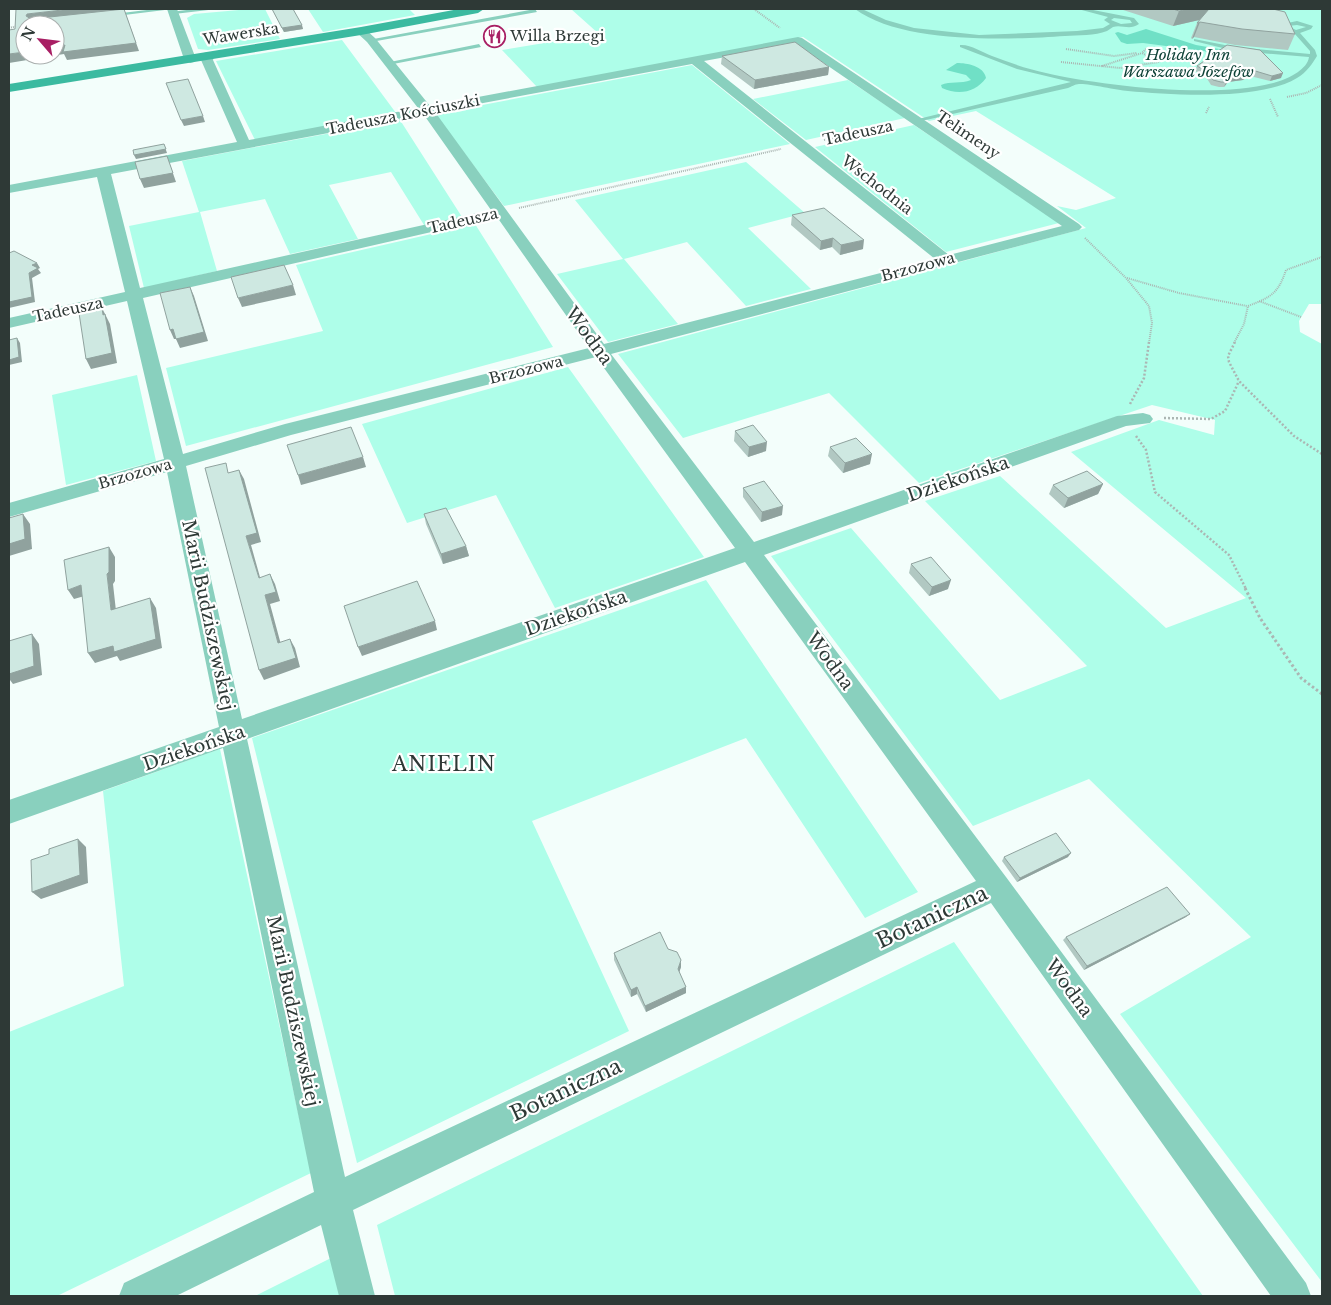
<svg xmlns="http://www.w3.org/2000/svg" width="1331" height="1305" font-family="'Libre Baskerville',serif">
<style>
.green{fill:#aefee9}
.water{fill:#70e0c6}
.lines{fill:none;stroke-linecap:round;stroke-linejoin:round}
.path-far2{stroke:#abb6b3;stroke-width:2;stroke-dasharray:1 1;stroke-linecap:butt}
.path-far1{stroke:#abb6b3;stroke-width:2.5;stroke-dasharray:2 2;stroke-linecap:butt}
.path{stroke:#abb6b3;stroke-width:3;stroke-dasharray:2.5 2.5;stroke-linecap:butt}
.lane{fill:#89d0be;fill-rule:evenodd}
.street{fill:#89d0be;fill-rule:evenodd}
.secondary{fill:#3bbaa0;fill-rule:evenodd}
.wall{fill:#b1c8c2}
.shaded-wall{fill:#90a29e}
.building{fill:#cee8e1;stroke:#90a29e}
.labels{text-anchor:middle;stroke-width:4.5;stroke-linejoin:round;paint-order:stroke}
.far-street-label{font-size:15px;fill:#2e3936;stroke:#fff}
.far-poi-label{font-size:15px;fill:#2e3936;stroke:#fff;text-anchor:start}
.far-park-label{font-size:15px;font-style:italic;fill:#0f4338;stroke:#fff}
.street-label{font-size:18px;fill:#2e3936;stroke:#fff}
.quarter-label{font-size:20px;letter-spacing:1px;fill:#2e3936;stroke:#fff}
.near-street-label{font-size:21px;fill:#2e3936;stroke:#fff}
</style>
<rect width="100%" height="100%" fill="#f3fefb"/>
<path class="green" d="M250,9H265L280,39L208,50L198,49L187,18L194,14Z
M308,9H409L415,15L323,32Z
M571,9H1322V304H1309L1299,321L1300,332L1322,344V1282L1120,1014L1251,937L1089,779L973,826L771,556L851,528L1000,700L1087,666L925,501L1000,476L1166,628L1246,598L1071,452L1159,420L1214,435L1215,420L1152,405L919,483L829,393L683,438L618,354L1086,228L1057,206L1076,210L1116,198L976,111L929,121L803,37L537,87L502,50L599,34Z
M342,40L396,113L255,140L216,61Z
M692,65L790,144L504,206L435,114Z
M848,80L905,118L806,140L753,99Z
M400,120L462,217L424,225L391,172L329,185L358,239L290,254L265,199L200,212L217,271L144,288L129,226L199,212L182,161Z
M914,125L1059,223L946,252L815,147Z
M746,162L805,213L748,228L811,289L746,306L687,242L624,259L678,324L608,342L557,274L623,259L575,200Z
M475,224L553,347L186,446L166,368L323,331L296,265Z
M568,367L704,557L555,608L496,495L407,523L362,424Z
M137,375L156,461L66,485L52,395Z
M706,580L918,892L865,918L746,738L532,821L629,1031L357,1163L252,738Z
M220,749L311,1173L57,1296H9V1032L124,986L103,791Z
M954,942L1203,1296H395L377,1225Z
M331,1258L340,1296H255Z"/>
<path class="water" d="M1146,29L1196,45L1248,54L1218,56L1204,51L1143,43L1127,44L1121,42L1115,33L1118,32L1127,35Z
M957,63C967,63 984,66 986,78C976,92 959,96 942,88L941,85C950,81 961,84 971,80L966,75L946,70Z"/>
<g class="lines">
<path class="path-far2" d="M754,9L780,28
M9,28L18,26
M1066,49L1114,56L1137,53
M1146,49L1142,53L1158,62
M1061,62L1120,68L1159,62
M1102,66L1142,53
M1287,97L1306,93L1322,85
M1270,99L1278,117
M1206,113L1209,107
M824,140L893,125
M519,208L781,149
M1085,238L1126,278L1149,306L1152,323L1149,343
M1127,278L1179,293L1247,306
M1259,301L1301,317
M1234,343L1244,324L1248,306C1271,297 1278,294 1286,270L1322,257"/>
<path class="path-far1" d="M1235,342L1228,356L1229,362L1239,381L1294,436L1322,454
M1130,404L1144,378L1149,342
M1164,418L1211,419L1225,411L1239,381
M1136,436L1146,450L1155,492L1229,555L1246,589"/>
<path class="path" d="M1245,588L1260,618L1301,678L1322,694"/>
<path class="lane" d="M155,9H173L108,17L105,15Z
M194,9H217L174,14L171,12Z
M535,9L537,12L371,42L368,40Z
M855,9H862L886,20L914,28L979,35L1077,31L1103,28L1110,24L1104,20L1108,17L1078,9H1088L1134,18L1139,24C1129,31 1122,24 1113,27C1111,28 1109,30 1107,31C1095,36 1078,35 1065,36C1008,40 902,44 855,9ZM1114,18L1130,20L1132,23L1121,24L1111,20Z
M1297,21L1313,26L1311,29L1300,33L1315,50L1317,56C1312,64 1307,72 1297,78C1259,101 1172,95 1128,91C1116,90 1087,83 1079,84C1075,84 1071,87 1068,88L917,122L914,120L1071,82L1017,69L960,47V45C970,44 982,52 992,56C1010,63 1028,69 1046,73C1101,86 1252,105 1298,72C1303,68 1308,64 1309,57L1235,51L1194,41V39L1235,47L1310,54V51L1294,33L1278,25ZM1297,25L1306,27L1296,30L1288,26Z
M479,44L481,47L388,65L385,63Z"/>
<path class="street" d="M167,9H177L196,59L194,62L190,63L184,59Z
M361,28L365,29L375,38L430,106L798,37L802,38L1079,224L1082,227L1079,230L611,354L754,542L1117,416L1143,413L1150,415L1153,419L1150,423L1126,426L764,555L1006,877L1306,1283L1311,1296H1271L991,903L353,1210L375,1296H339L321,1225L176,1296H119L124,1283L314,1192L223,748L9,824V800L219,727L167,472L9,517V503L164,459L127,301L9,328V318L125,292L97,177L9,193V185L237,142L201,60L204,53L208,52L214,56L213,60L249,140L418,108L367,42L355,31ZM796,44L1062,226L949,255L704,61ZM692,64L935,259L604,344L435,112ZM424,115L491,210L140,288L111,174ZM497,217L589,348L285,424L183,454L143,298ZM596,357L735,548L242,719L186,466L291,435ZM745,562L976,881L345,1177L247,739Z"/>
<path class="secondary" d="M459,9H484L478,13L361,35L9,92V84L361,27Z"/>
</g>
<path class="wall" d="M272,9H293L303,29L284,32Z
M1120,9H1273L1295,34L1288,50L1235,45L1194,37L1192,39L1191,38L1197,23L1199,20L1173,26Z
M1227,45L1281,78L1270,81L1250,76L1243,80L1228,82L1224,87H1219L1211,85L1206,77L1195,71L1197,66Z
M722,56L829,67L828,75L754,89L721,64Z
M792,215L863,249L840,255L832,247L820,250L791,225Z
M735,431L766,451L748,457L734,441Z
M830,447L870,464L843,473L828,456Z
M1103,484L1098,494L1064,508L1049,494L1053,485Z
M743,488L782,515L761,522L743,497Z
M424,514L466,546L469,556L443,564L426,524Z
M911,564L948,589L929,596L909,573Z
M1004,857H1068L1017,882L1002,861Z
M1186,917L1084,970L1063,940L1066,937Z
M668,949L681,967L679,972L686,987V993L646,1012L637,994L631,997L614,960V953Z"/>
<path class="shaded-wall" d="M71,9H124L139,51L67,60L64,54L9,63V54L25,52V55H55V47L65,45L136,43L31,21L26,16L27,14Z
M1188,9H1212L1208,18L1173,26L1179,11Z
M1200,22L1194,37L1192,39L1198,23Z
M302,25L303,29L284,32L282,28Z
M829,67L828,75L754,89L755,80Z
M1252,70L1250,76L1243,80L1228,82L1224,87L1226,82L1230,77Z
M1283,73L1281,78L1270,81L1272,76Z
M203,116L205,122L184,126L181,120Z
M164,144L167,153L136,159L134,155Z
M167,156L176,182L144,188L140,179Z
M833,238L832,247L820,250L821,241Z
M864,240L863,249L840,255L841,245Z
M37,263L40,268L38,269L41,273L32,278L35,302L9,308V302L29,273L32,265Z
M293,285L296,295L242,307L238,298Z
M190,287L194,296L208,341L180,348L176,339H174L170,330Z
M102,308L110,324L117,363L91,369L86,359L103,315Z
M17,338L20,343L22,362L9,365V360Z
M767,442L766,451L748,457L749,447Z
M872,454L870,464L843,473L845,463Z
M363,457L366,467L301,485L298,475Z
M239,470L244,479L261,542L251,545L263,588L259,578L246,536Z
M1103,484L1098,494L1064,508L1068,498Z
M783,506L782,515L761,522L762,512Z
M23,514L30,524L32,549L9,556V544Z
M466,546L469,556L443,564L441,554Z
M109,547L115,557V581L113,584L117,620L111,610L107,574Z
M270,574L275,584L280,601L270,604L283,652L278,643L265,595Z
M951,580L948,589L929,596L932,587Z
M81,585L88,595L74,599L68,590Z
M150,598L156,608L162,648L120,661L117,656L95,663L88,653Z
M435,621L437,630L362,656L358,647Z
M32,634L39,644L42,675L13,684L10,680H9V674Z
M290,639L295,648L300,667L264,680L259,670Z
M78,839L86,847L88,883L41,899L32,892Z
M1071,853L1068,857L1017,882L1020,878Z
M1190,914L1186,917L1084,970L1087,966Z
M681,960V967L678,976V969Z
M637,987V994L631,997V990Z
M686,987V993L646,1012L645,1006Z"/>
<path class="building" d="M16,9H71L27,14L26,16L31,19L124,9L136,43L63,52L65,45L55,47V25H25V52L9,54V30L15,29Z
M272,9H293L302,25L282,28Z
M1173,9H1188L1179,11Z
M1209,9H1273L1285,12L1295,34L1242,29L1200,22L1198,23H1197Z
M795,42L829,67L755,80L722,56Z
M1227,45L1260,50L1283,73L1272,76L1252,70L1246,75L1230,77L1226,82H1221L1213,80L1208,72L1197,66Z
M188,79L203,116L181,120L166,83Z
M164,144L166,149L134,155L133,150Z
M167,156L173,173L140,179L135,162Z
M824,208L864,240L841,245L833,238L821,241L792,215Z
M14,251L37,263L32,265L38,268L29,273L32,297L9,302V253Z
M284,265L293,285L238,298L231,277Z
M190,287L204,332L176,339L173,329L170,330L160,293Z
M102,308L103,315L105,314L112,353L86,359L79,313Z
M17,338L19,357L9,360V340Z
M753,425L767,442L749,447L735,431Z
M351,427L363,457L298,475L287,445Z
M856,438L872,454L845,463L830,447Z
M226,463L228,473L239,470L257,533L246,536L259,578L270,574L276,592L265,595L278,643L290,639L296,658L259,670L205,468Z
M1087,471L1103,484L1068,498L1053,485Z
M764,481L783,506L762,512L743,488Z
M446,508L466,546L441,554L424,514Z
M23,514L25,539L9,544V518Z
M109,547V572L107,574L111,610L150,598L156,639L114,652L113,646L88,653L81,585L68,590L64,560Z
M931,557L951,580L932,587L911,564Z
M417,581L435,621L358,647L344,606Z
M32,634L34,666L9,674V641Z
M1056,833L1071,853L1020,878L1004,857Z
M78,839L80,875L32,892L31,860L49,854V849Z
M1167,887L1190,914L1087,966L1066,937Z
M660,932L668,949L677,952L681,960L678,969L686,987L645,1006L637,987L631,990L614,953Z"/>
<defs>
<symbol id="restaurant-ring" viewBox="-11 -11 22 22"><circle r="9.5" fill="#fff" stroke="#a81f64" stroke-width="1.5"/><path d="M-5-6h1v4h1v-4h1v4h1v-4h1v5L-1.5 .5V6h-2V.5L-5-1ZM5-6V6H3V1.5H1.5Q1.5-4 5-6Z" fill="#a81f64"/></symbol>
</defs>
<g fill-rule="evenodd">
<use href="#restaurant-ring" x="482" y="24" width="25" height="25"/>
</g>
<g class="labels">
<g class="far-street-label">
<text transform="translate(241 34) rotate(-9)" y="5">Wawerska</text>
<text transform="translate(403 115) rotate(-11)" y="5">Tadeusza Kościuszki</text>
<text transform="translate(858 133) rotate(-12)" y="5">Tadeusza</text>
<text transform="translate(968 135) rotate(34)" y="5">Telimeny</text>
<text transform="translate(877 185) rotate(38)" y="5">Wschodnia</text>
<text transform="translate(463 221) rotate(-13)" y="5">Tadeusza</text>
<text transform="translate(918 267) rotate(-15)" y="5">Brzozowa</text>
<text transform="translate(68 310) rotate(-12)" y="5">Tadeusza</text>
<text transform="translate(526 370) rotate(-14)" y="5">Brzozowa</text>
<text transform="translate(135 474) rotate(-16)" y="5">Brzozowa</text>
</g>
<g class="far-poi-label">
<text x="510" y="41">Willa Brzegi</text>
</g>
<g class="far-park-label">
<text x="1188" y="60">Holiday Inn<tspan x="1188" dy="17">Warszawa Józefów</tspan></text>
</g>
<g class="street-label">
<text transform="translate(589 336) rotate(54)" y="6">Wodna</text>
<text transform="translate(958 479) rotate(-19)" y="6">Dziekońska</text>
<text transform="translate(576 613) rotate(-19)" y="6">Dziekońska</text>
<text transform="translate(208 615) rotate(78)" y="6">Marii Budziszewskiej</text>
<text transform="translate(830 661) rotate(54)" y="6">Wodna</text>
<text transform="translate(194 748) rotate(-19)" y="6">Dziekońska</text>
<text transform="translate(1069 988) rotate(54)" y="6">Wodna</text>
<text transform="translate(293 1011) rotate(78)" y="6">Marii Budziszewskiej</text>
</g>
<g class="quarter-label">
<text x="444" y="771">ANIELIN</text>
</g>
<g class="near-street-label">
<text transform="translate(932 917) rotate(-25)" y="7">Botaniczna</text>
<text transform="translate(566 1090) rotate(-25)" y="7">Botaniczna</text>
</g>
</g>
<rect width="1331" height="1305" fill="none" stroke="#2e3936" stroke-width="20"/>
<g transform="translate(40 40) rotate(298)"><circle r="24" fill="#ffffff" stroke="#abb0af"/>
<path d="M0-4L9 19L0 12L-9 19Z" fill="#a81f64"/>
<text y="-8" font-size="14" font-weight="bold" text-anchor="middle" fill="#2e3936">N</text>
</g>
</svg>
